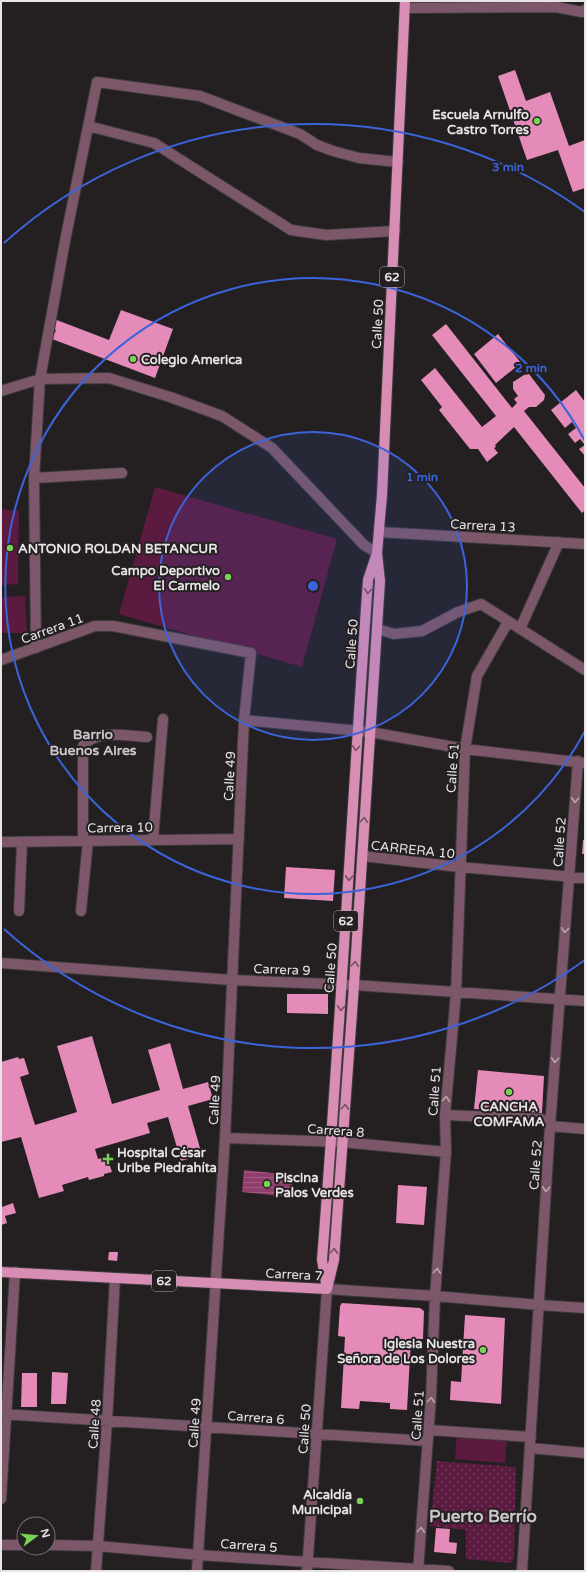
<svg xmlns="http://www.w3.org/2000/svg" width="586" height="1572" font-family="'Varela Round',sans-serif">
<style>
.grass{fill:url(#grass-dots)}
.pitch{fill:#5b1b40}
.water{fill:url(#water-rules)}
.building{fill:#e48bb9}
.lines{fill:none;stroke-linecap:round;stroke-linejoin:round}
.minor-casing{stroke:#3f3b3d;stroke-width:12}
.major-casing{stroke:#3f3b3d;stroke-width:12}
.minor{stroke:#7c576a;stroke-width:10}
.major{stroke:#d88db4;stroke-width:10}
.oneway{stroke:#755164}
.oneway2{stroke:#b7a5ae}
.ring{fill:none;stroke:#3b64da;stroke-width:2}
.poi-dot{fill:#7ad157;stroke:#242022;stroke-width:1.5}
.labels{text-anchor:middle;stroke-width:4;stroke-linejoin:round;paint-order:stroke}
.shield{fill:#242022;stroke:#ada9ab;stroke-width:1}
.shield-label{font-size:12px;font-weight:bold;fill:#e8e4e6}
.poi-label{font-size:13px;font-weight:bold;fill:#e8e4e6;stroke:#242022;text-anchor:end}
.street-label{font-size:13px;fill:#e8e4e6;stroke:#242022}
.neighbourhood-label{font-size:14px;font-weight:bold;fill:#cdc7ca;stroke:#242022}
.district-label{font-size:17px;font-weight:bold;fill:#cdc7ca;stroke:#242022}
.centre{fill:#3b64da;stroke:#242022;stroke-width:2}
.ring-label{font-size:12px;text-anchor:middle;font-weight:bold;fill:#3b64da;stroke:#242022;stroke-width:4;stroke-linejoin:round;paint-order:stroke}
</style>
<defs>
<pattern id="grass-dots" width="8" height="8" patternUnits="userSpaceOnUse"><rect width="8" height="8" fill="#5b1b40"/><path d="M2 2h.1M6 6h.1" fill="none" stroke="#733c5c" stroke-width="1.8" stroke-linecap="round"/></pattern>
<pattern id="water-rules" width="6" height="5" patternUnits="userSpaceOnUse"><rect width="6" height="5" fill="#903f6c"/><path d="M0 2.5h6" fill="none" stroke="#a05b81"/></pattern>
</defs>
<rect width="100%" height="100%" fill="#242022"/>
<path class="grass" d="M437,1461L516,1467L514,1558L511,1563L466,1559V1530L430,1526Z"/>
<path class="pitch" d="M155,487L337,539L302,667L119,614Z
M1,509L19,511L18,584L1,585Z
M25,596L27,633H1V597Z
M457,1433L507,1436L505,1463L455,1459Z"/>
<path class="water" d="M244,1170L293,1175L291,1197L242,1192Z"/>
<path class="building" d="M515,70L526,101L550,92L569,146L585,140V188L573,192L558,150L527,160L498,76Z
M121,310L173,329L155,378L52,339L56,330L51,328L54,319L109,340Z
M446,324L512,408L517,403L514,399L518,396L513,389V382L524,375L529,374L545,395L544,400L536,407H529L524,411L585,488V510L582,513L514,427L495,445L496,447L494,448L498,453L487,462L478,449H470L439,410L442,407L421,380L435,368L482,427L496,416L432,335Z
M498,334L521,363L496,383L474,354Z
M576,390L585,402V456L579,449L585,445L580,439L575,443L568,434L576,428L572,422L565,428L551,410Z
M583,840H585V854H582Z
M286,867L335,870L333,901L284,898Z
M287,994H328V1014L287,1013Z
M92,1036L112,1104L160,1090L148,1050L170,1043L183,1089L208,1082L213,1099L188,1106L202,1155L181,1161L168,1117L147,1123L150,1133L95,1149L98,1159L107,1157L112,1172L104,1174V1176L89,1180L88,1177L62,1185L64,1191L39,1198L21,1137L1,1142V1062L18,1057L19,1059L24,1058L29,1074L20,1077L35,1125L77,1112L57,1046Z
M478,1070L544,1076L542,1113L474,1109Z
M398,1185L427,1187L424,1225L396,1223Z
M13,1203L16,1213L5,1216L7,1223L1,1225V1204L2,1207Z
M109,1252H118L117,1261L108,1260Z
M342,1303L420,1308L424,1311L423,1339H411L407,1410L390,1409V1403L360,1401L359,1409L341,1408L345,1337L338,1336L340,1306Z
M465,1315L505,1318L501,1404L450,1400L451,1381L461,1382Z
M52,1372L68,1373L66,1404H51Z
M22,1373H37V1407H21Z
M436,1528L450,1529L449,1542L457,1543L456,1554L434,1552Z"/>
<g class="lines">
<defs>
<path id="minor" d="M405,8L556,7L582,12L585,10
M88,126L154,143L291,230L326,235L395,231
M1,391L40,379L109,378L170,397L222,416L272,448L364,545L377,553
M34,478L122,473
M379,532L585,544
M377,629L394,634L422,631L458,612L481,604L585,670
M520,629L559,542
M36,648L34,478L40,379L65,241L97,82L200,96L300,134L317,145L333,151L359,158L398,162
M1,660L95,626H113L251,653L244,720L225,1138L197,1571
M244,720L370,732L465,749L585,763
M153,840L163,719
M83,841V746C97,729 127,736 147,737
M1,842L239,839
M362,856L460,867L585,878
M19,911L22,842
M81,911L88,841
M1,963L232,980L354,985L585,1001
M445,1115L541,1119L550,1126L585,1129
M225,1138L342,1142L446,1152
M1,1414L428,1441
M429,1430L531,1437
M530,1448L585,1453
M1,1499L15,1272
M1,1545H24
M48,1545L98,1546L198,1555L449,1571
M96,1571L107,1422L115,1278
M307,1571L327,1289L435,1296L539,1305L585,1308
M418,1571L431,1397L435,1296L446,1152L445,1115L456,993L465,749L477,676L508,622
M522,1571L550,1126L578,761"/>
<path id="major" d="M1,1272L327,1289
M326,1283L322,1260C340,1033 352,806 368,580L376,556
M327,1289L334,1260L354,985L380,581L377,553L382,495L405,1"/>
</defs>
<use href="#minor" class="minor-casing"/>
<use href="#major" class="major-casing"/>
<use href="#minor" class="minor"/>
<use href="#major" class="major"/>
</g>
<defs><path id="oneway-chevron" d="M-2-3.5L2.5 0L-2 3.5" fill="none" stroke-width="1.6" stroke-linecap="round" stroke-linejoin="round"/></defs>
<g class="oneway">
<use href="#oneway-chevron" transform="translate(368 591) rotate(94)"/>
<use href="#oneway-chevron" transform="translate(356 748) rotate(93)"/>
<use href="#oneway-chevron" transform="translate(364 820) rotate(-87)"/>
<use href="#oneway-chevron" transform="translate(349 878) rotate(93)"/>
<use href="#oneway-chevron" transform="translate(355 964) rotate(-86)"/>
<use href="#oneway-chevron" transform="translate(341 1008) rotate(94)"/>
<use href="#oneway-chevron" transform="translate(345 1107) rotate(-86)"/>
<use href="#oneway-chevron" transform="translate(334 1251) rotate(-86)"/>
</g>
<g class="oneway2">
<use href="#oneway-chevron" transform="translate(575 800) rotate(94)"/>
<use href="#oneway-chevron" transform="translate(565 930) rotate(95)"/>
<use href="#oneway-chevron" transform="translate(555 1060) rotate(94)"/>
<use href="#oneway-chevron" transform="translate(446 1099) rotate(-85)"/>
<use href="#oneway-chevron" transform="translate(546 1189) rotate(94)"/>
<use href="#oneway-chevron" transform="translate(437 1271) rotate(-86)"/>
<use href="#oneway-chevron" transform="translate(431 1400) rotate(-86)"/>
<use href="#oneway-chevron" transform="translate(421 1530) rotate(-86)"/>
</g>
<circle cx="313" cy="586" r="154" fill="#3b64da" fill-opacity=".12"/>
<g class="ring">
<circle cx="313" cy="586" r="154"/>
<path d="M585 731A308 308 0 1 1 585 441"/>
<path d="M585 960A462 462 0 0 1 4 929M4 243A462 462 0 0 1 585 212"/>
</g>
<g class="poi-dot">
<circle cx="537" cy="121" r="4"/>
<circle cx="133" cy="359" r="4"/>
<circle cx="10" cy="548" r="4"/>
<circle cx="228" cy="577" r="4"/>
<circle cx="509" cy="1092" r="4"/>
<path d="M106 1153h4v4h4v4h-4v4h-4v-4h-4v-4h4z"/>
<circle cx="267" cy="1184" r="4"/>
<circle cx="483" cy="1350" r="4"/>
<circle cx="360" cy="1501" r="4"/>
</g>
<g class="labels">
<g class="shield">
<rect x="380" y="267" width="24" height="20" rx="3"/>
<rect x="334" y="911" width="24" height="20" rx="3"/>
<rect x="152" y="1271" width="24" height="20" rx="3"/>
</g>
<g class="shield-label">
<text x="392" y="281">62</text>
<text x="346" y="925">62</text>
<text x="164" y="1285">62</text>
</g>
<g class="poi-label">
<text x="529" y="119">Escuela Arnulfo<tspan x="529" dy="15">Castro Torres</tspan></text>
<text x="141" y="364" text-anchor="start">Colegio America</text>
<text x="18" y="553" text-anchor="start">ANTONIO ROLDAN BETANCUR</text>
<text x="220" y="575">Campo Deportivo<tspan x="220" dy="15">El Carmelo</tspan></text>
<text x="509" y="1111" text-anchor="middle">CANCHA<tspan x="509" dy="15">COMFAMA</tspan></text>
<text x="117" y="1157" text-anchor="start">Hospital César<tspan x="117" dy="15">Uribe Piedrahíta</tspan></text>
<text x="275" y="1182" text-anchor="start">Piscina<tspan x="275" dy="15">Palos Verdes</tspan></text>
<text x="475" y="1348">Iglesia Nuestra<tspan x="475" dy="15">Señora de Los Dolores</tspan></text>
<text x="352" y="1499">Alcaldía<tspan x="352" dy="15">Municipal</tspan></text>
</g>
<g class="street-label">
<text transform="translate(377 324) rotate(-87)" y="5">Calle 50</text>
<text transform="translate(483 525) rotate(3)" y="5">Carrera 13</text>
<text transform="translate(52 628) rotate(-20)" y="5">Carrera 11</text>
<text transform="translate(351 644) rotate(-86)" y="5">Calle 50</text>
<text transform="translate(452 768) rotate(-86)" y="5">Calle 51</text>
<text transform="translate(229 776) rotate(-87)" y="5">Calle 49</text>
<text transform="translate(120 827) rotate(-1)" y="5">Carrera 10</text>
<text transform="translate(559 842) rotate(-86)" y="5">Calle 52</text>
<text transform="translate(413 849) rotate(6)" y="5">CARRERA 10</text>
<text transform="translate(330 968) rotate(-86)" y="5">Calle 50</text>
<text transform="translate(282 969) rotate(2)" y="5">Carrera 9</text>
<text transform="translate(434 1091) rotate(-86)" y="5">Calle 51</text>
<text transform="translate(214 1100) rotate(-87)" y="5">Calle 49</text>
<text transform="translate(336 1130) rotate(4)" y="5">Carrera 8</text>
<text transform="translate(535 1165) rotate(-86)" y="5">Calle 52</text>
<text transform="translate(294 1274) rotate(3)" y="5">Carrera 7</text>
<text transform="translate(417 1415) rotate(-86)" y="5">Calle 51</text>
<text transform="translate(256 1417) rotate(4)" y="5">Carrera 6</text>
<text transform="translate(194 1423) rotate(-86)" y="5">Calle 49</text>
<text transform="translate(94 1424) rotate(-86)" y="5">Calle 48</text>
<text transform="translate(304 1429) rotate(-86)" y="5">Calle 50</text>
<text transform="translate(249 1545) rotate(4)" y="5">Carrera 5</text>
</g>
<g class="neighbourhood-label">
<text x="93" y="739">Barrio<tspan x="93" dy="16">Buenos Aires</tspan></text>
</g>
<g class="district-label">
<text x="483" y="1522">Puerto Berrío</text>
</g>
</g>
<circle cx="313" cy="586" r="6" class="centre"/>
<g class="ring-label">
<text x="508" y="171">3 min</text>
<text x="531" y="372">2 min</text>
<text x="422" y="481">1 min</text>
</g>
<rect width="586" height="1572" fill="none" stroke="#e8e4e6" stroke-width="4"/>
<g transform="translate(36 1536) rotate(74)"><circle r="19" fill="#242022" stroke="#726e70"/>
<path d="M0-3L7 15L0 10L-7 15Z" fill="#7ad157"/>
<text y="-6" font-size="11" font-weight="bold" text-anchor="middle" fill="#e8e4e6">N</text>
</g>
</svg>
